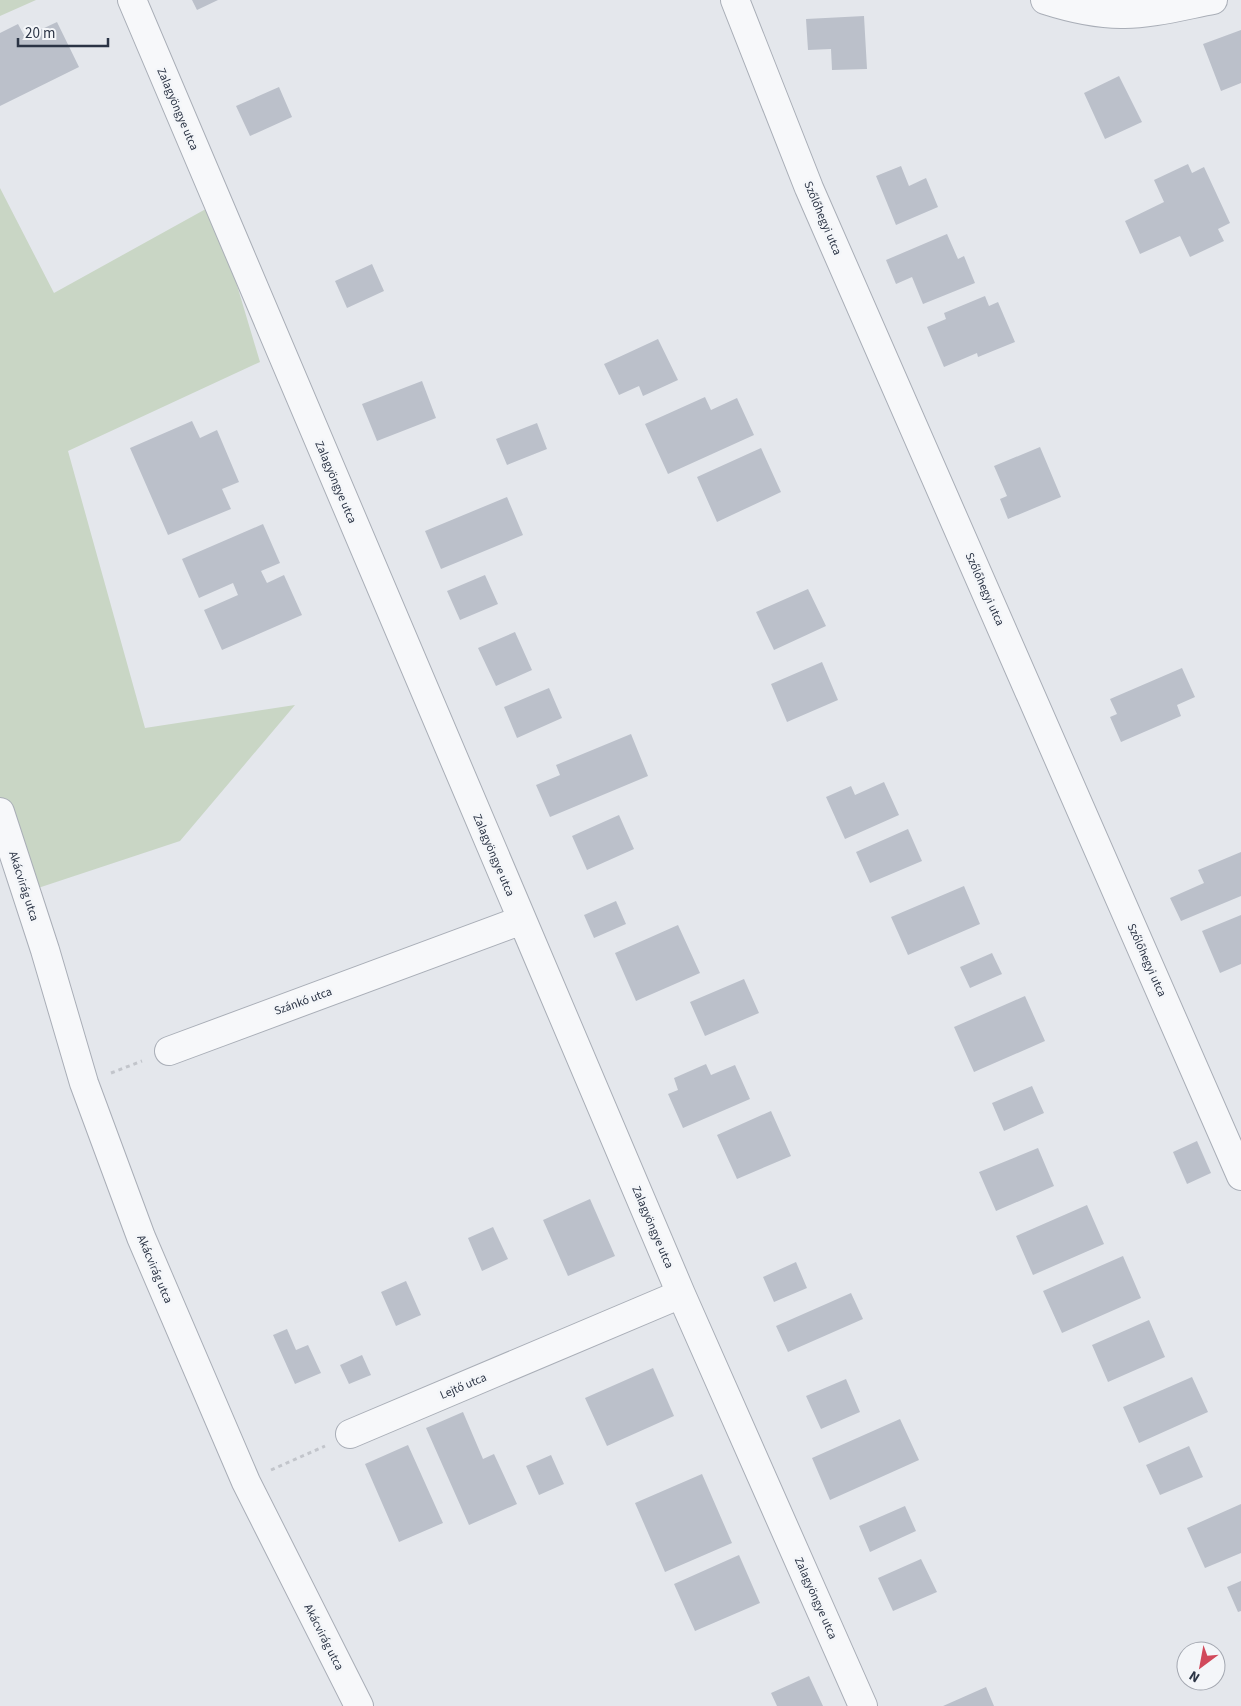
<svg xmlns="http://www.w3.org/2000/svg" width="1241" height="1706" font-family="'Source Sans 3',sans-serif">
<style>
.green{fill:#c9d6c5}
.building{fill:#bbc0ca}
.lines{fill:none;stroke-linecap:round;stroke-linejoin:round}
.street-casing{stroke:#a9aeb7;stroke-width:30}
.path{stroke:#c2c5cb;stroke-width:3;stroke-dasharray:4 4;stroke-linecap:butt}
.street{stroke:#f7f8fa;stroke-width:28}
.labels{text-anchor:middle;stroke-width:5;stroke-linejoin:round;paint-order:stroke}
.street-label{font-size:12px;fill:#2b3445;stroke:#f4f6f9}
</style>
<rect width="100%" height="100%" fill="#e4e7ec"/>
<path class="green" d="M0,0H36L0,16Z
M0,188L54,293L213,205L260,362L68,451L145,728L295,705L180,841L23,893L0,832Z"/>
<path class="building" d="M192,0H218L197,10Z
M864,16L867,69L832,70L831,49L808,50L806,19Z
M57,22L79,67L0,106V33L18,24L25,37Z
M1241,30V83L1221,91L1203,44Z
M1119,76L1142,122L1105,139L1084,93Z
M279,87L292,117L250,136L236,106Z
M1188,164L1192,173L1204,167L1230,223L1218,229L1224,241L1190,257L1180,236L1140,254L1125,221L1164,202L1154,180Z
M901,166L909,186L926,178L938,207L896,225L876,176Z
M947,234L958,259L964,256L975,283L923,304L912,277L896,284L886,260Z
M372,264L384,291L347,308L335,281Z
M985,296L989,306L998,302L1015,342L978,357L977,353L944,367L927,327L946,319L944,313Z
M658,339L678,380L643,396L639,386L619,395L604,364Z
M422,381L436,418L377,441L362,404Z
M705,397L711,410L737,398L754,435L668,474L645,424Z
M192,421L200,438L217,430L239,482L222,489L231,509L168,535L130,448Z
M537,423L547,449L507,465L496,439Z
M1040,447L1061,497L1008,519L1000,499L1007,496L994,466Z
M761,448L781,492L717,522L697,477Z
M507,497L523,535L441,569L425,531Z
M263,524L280,563L261,571L267,583L284,575L302,615L222,650L204,610L238,595L233,583L199,598L182,559Z
M485,575L498,604L460,620L447,591Z
M808,589L826,626L774,650L756,612Z
M515,632L532,670L496,686L478,648Z
M822,662L838,700L787,722L771,684Z
M1182,668L1195,697L1177,705L1181,716L1121,742L1110,717L1117,714L1110,699Z
M549,688L562,718L517,738L504,707Z
M631,734L648,776L550,817L536,785L560,775L556,765Z
M884,782L899,815L845,839L826,797L851,786L855,795Z
M619,815L634,849L587,870L572,836Z
M908,829L922,861L870,883L856,852Z
M1241,852V896L1181,921L1170,898L1204,883L1198,870Z
M964,886L980,924L908,955L891,917Z
M616,901L626,924L594,938L584,915Z
M1241,915V964L1220,973L1202,931Z
M678,925L700,973L636,1001L615,953Z
M992,953L1002,974L970,988L960,967Z
M744,979L759,1013L705,1036L690,1002Z
M1025,996L1045,1041L974,1072L954,1027Z
M706,1064L711,1075L735,1065L750,1099L683,1128L668,1094L678,1090L674,1078Z
M1032,1086L1044,1113L1004,1131L992,1103Z
M771,1111L791,1156L737,1179L717,1135Z
M1197,1141L1211,1173L1187,1184L1173,1152Z
M1038,1148L1054,1186L996,1211L979,1172Z
M590,1199L615,1256L568,1276L543,1220Z
M1087,1205L1104,1244L1033,1275L1016,1236Z
M493,1227L508,1259L482,1271L468,1238Z
M1123,1256L1141,1298L1062,1333L1043,1291Z
M796,1262L807,1288L774,1302L763,1277Z
M406,1281L421,1315L396,1326L381,1292Z
M851,1293L863,1319L788,1352L776,1326Z
M1149,1320L1165,1357L1108,1382L1092,1345Z
M287,1329L296,1350L308,1345L321,1373L295,1384L273,1335Z
M362,1355L371,1375L349,1384L340,1365Z
M653,1368L674,1416L607,1446L585,1398Z
M1192,1377L1208,1412L1139,1443L1123,1407Z
M846,1379L860,1412L821,1429L806,1396Z
M463,1412L483,1459L494,1454L517,1504L469,1525L426,1428Z
M900,1419L919,1460L830,1500L812,1458Z
M408,1445L443,1523L399,1542L365,1464Z
M1189,1446L1203,1477L1160,1495L1146,1465Z
M551,1455L564,1484L539,1495L526,1466Z
M702,1474L732,1543L665,1572L635,1503Z
M1241,1504V1553L1205,1568L1187,1528Z
M905,1506L916,1531L870,1552L859,1526Z
M739,1555L760,1603L695,1631L674,1584Z
M921,1559L937,1592L893,1611L878,1578Z
M1241,1581V1611L1238,1612L1227,1587Z
M809,1676L823,1706H777L771,1693Z
M986,1687L994,1706H943Z"/>
<g class="lines">
<defs>
<path id="street" d="M132,0L681,1294L863,1706
M735,0L809,188L1241,1176
M1045,0C1070,8 1095,14 1121,14C1148,15 1186,5 1213,0
M0,812L45,950L84,1083L141,1237L246,1482L359,1706
M169,1051L522,920
M350,1434L681,1294"/>
</defs>
<use href="#street" class="street-casing"/>
<path class="path" d="M111,1073L142,1061
M271,1470L325,1446"/>
<use href="#street" class="street"/>
</g>
<g class="labels">
<g class="street-label">
<text transform="translate(178 109) rotate(67)" y="4">Zalagyöngye utca</text>
<text transform="translate(823 218) rotate(67)" y="4">Szőlőhegyi utca</text>
<text transform="translate(336 482) rotate(67)" y="4">Zalagyöngye utca</text>
<text transform="translate(985 589) rotate(66)" y="4">Szőlőhegyi utca</text>
<text transform="translate(494 855) rotate(67)" y="4">Zalagyöngye utca</text>
<text transform="translate(24 886) rotate(72)" y="4">Akácvirág utca</text>
<text transform="translate(1147 960) rotate(66)" y="4">Szőlőhegyi utca</text>
<text transform="translate(303 1001) rotate(-20)" y="4">Szánkó utca</text>
<text transform="translate(653 1227) rotate(67)" y="4">Zalagyöngye utca</text>
<text transform="translate(155 1269) rotate(67)" y="4">Akácvirág utca</text>
<text transform="translate(463 1386) rotate(-23)" y="4">Lejtő utca</text>
<text transform="translate(816 1598) rotate(66)" y="4">Zalagyöngye utca</text>
<text transform="translate(324 1637) rotate(63)" y="4">Akácvirág utca</text>
</g>
</g>
<g transform="translate(1201 1666) rotate(212)"><circle r="24" fill="#f4f6f9" stroke="#a4a8b1"/>
<path d="M0-4L9 19L0 12L-9 19Z" fill="#d1495b"/>
<text y="-8" font-size="14" font-weight="bold" text-anchor="middle" fill="#2b3445">N</text>
</g>
<path d="M18 38v8h90v-8" fill="none" stroke="#2b3445" stroke-width="2.5"/>
<text x="25" y="38" font-size="15" fill="#2b3445" stroke="#f4f6f9" stroke-width="4" paint-order="stroke">20 m</text>
</svg>
